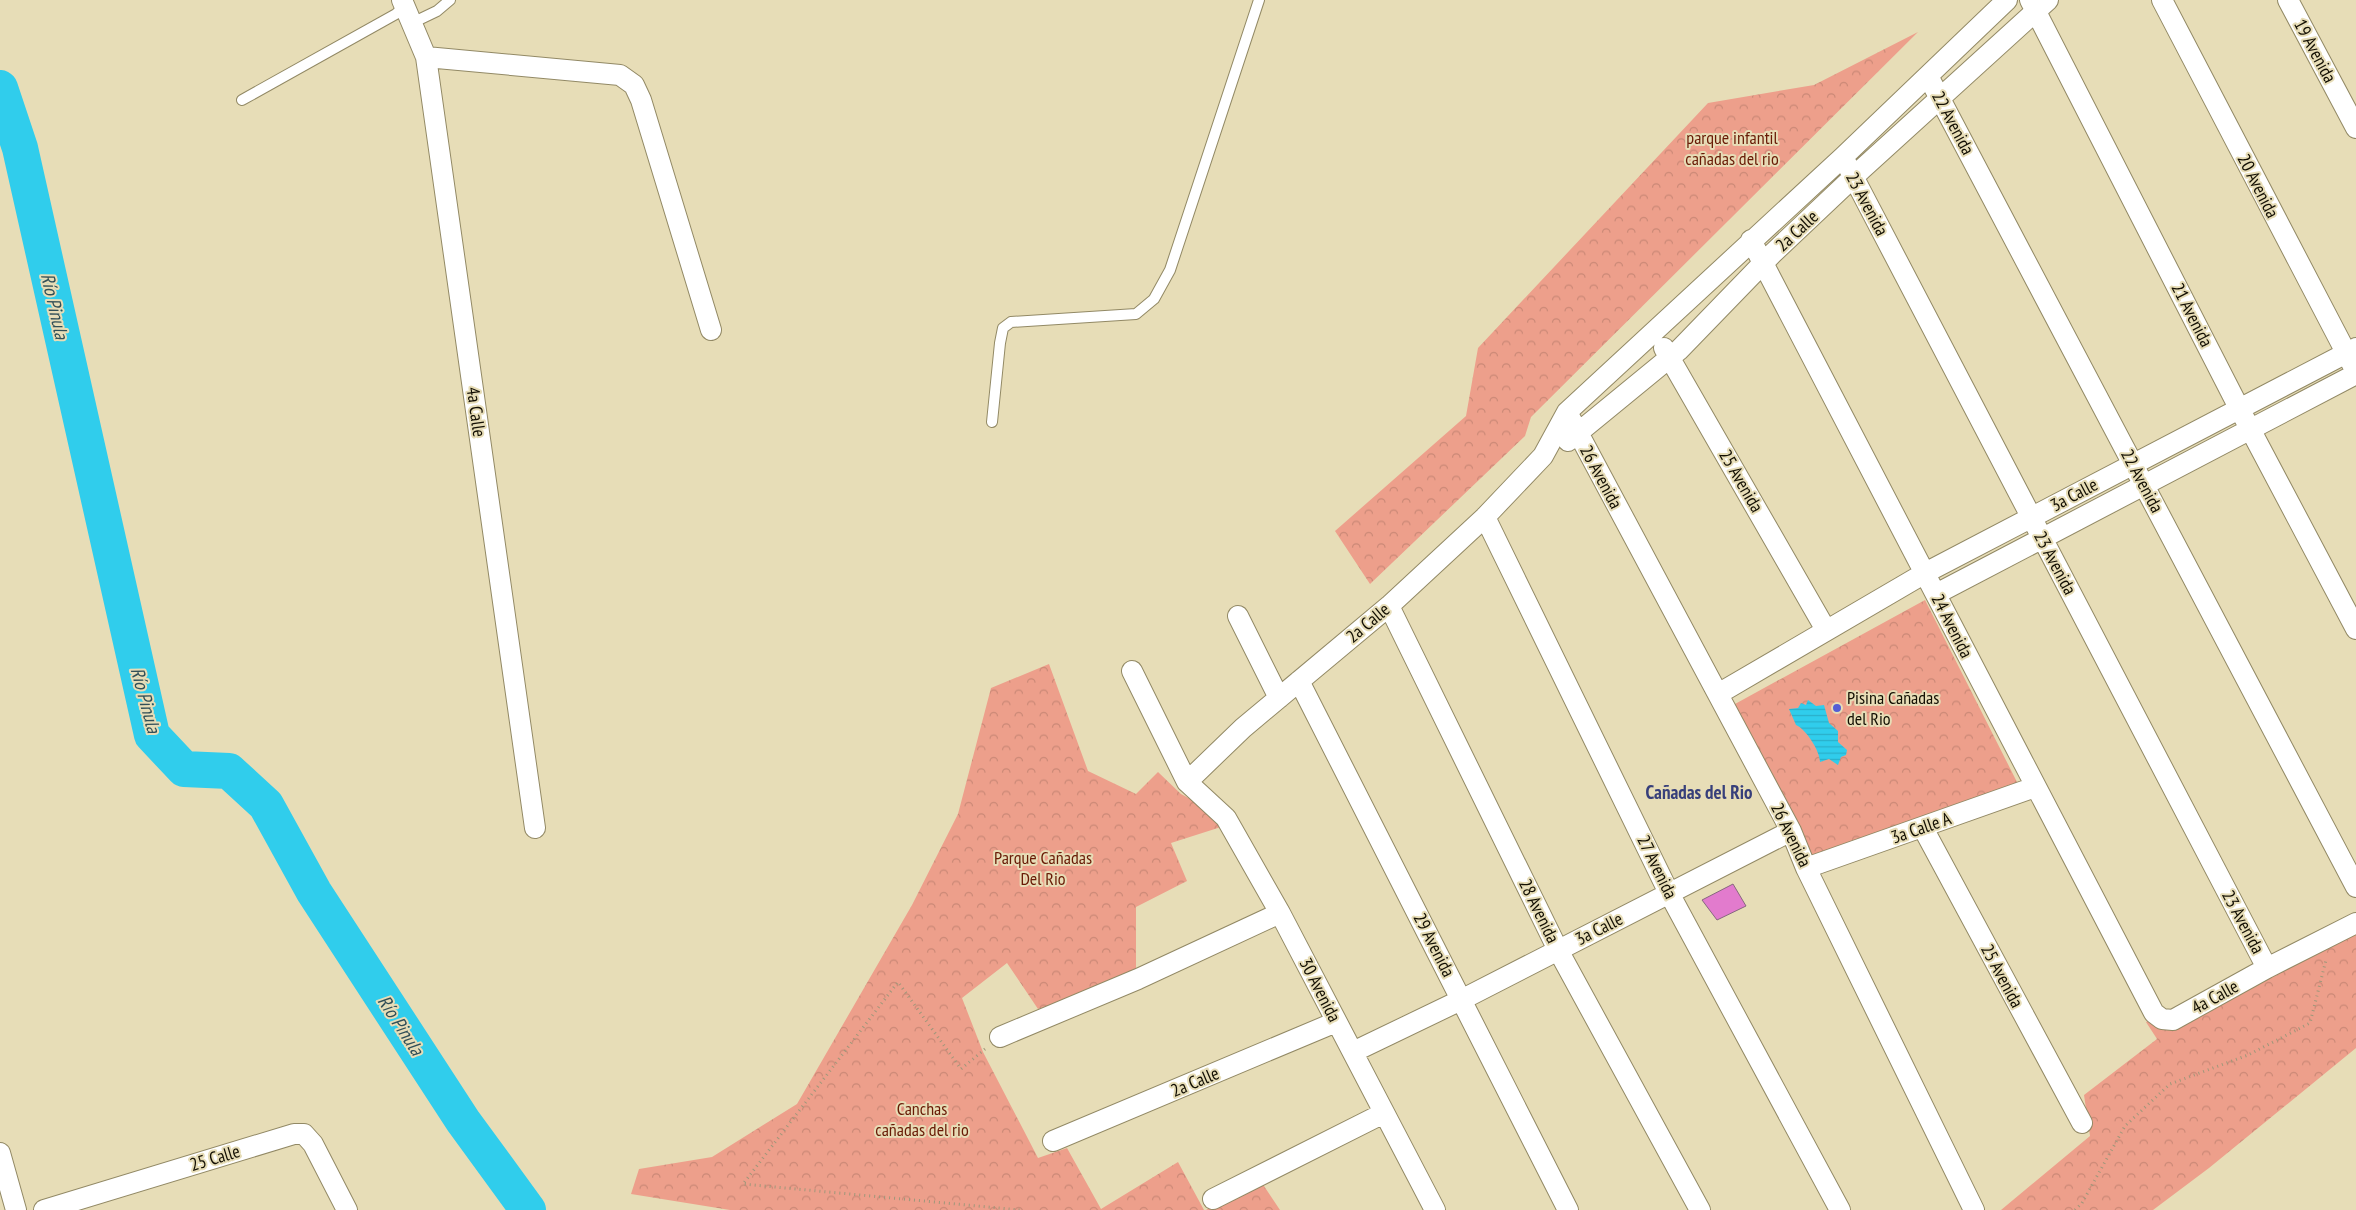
<svg xmlns="http://www.w3.org/2000/svg" width="2356" height="1210" font-family="'PT Sans Narrow',sans-serif">
<style>
.park{fill:url(#park-crowns)}
.water{fill:url(#water-rules)}
.lines{fill:none;stroke-linecap:round;stroke-linejoin:round}
.river{stroke:#30cdec;stroke-width:36}
.building{fill:#e27bcd;stroke:#87687f}
.service-casing{stroke:#928965;stroke-width:12}
.minor-casing{stroke:#928965;stroke-width:22}
.path{stroke:#9f977a;stroke-width:3;stroke-dasharray:1 4;stroke-linecap:butt}
.service{stroke:#fff;stroke-width:10}
.minor{stroke:#fff;stroke-width:20}
.poi-dot{fill:#545ed5;stroke:#e7ddb7;stroke-width:2}
.labels{text-anchor:middle;stroke-width:4;stroke-linejoin:round;paint-order:stroke}
.street-label{font-size:18px;fill:#130f03;stroke:#e7ddb7}
.park-label{font-size:18px;fill:#681a05;stroke:#e7ddb7}
.poi-label{font-size:18px;fill:#130f03;stroke:#e7ddb7;text-anchor:start}
.water-label{font-size:19px;font-style:italic;fill:#314f57;stroke:#e7ddb7}
.neighbourhood-label{font-size:19px;font-weight:bold;fill:#373f7a;stroke:#e7ddb7}
</style>
<defs>
<pattern id="park-crowns" width="20" height="18" patternUnits="userSpaceOnUse" patternTransform="scale(1.25)"><rect width="20" height="18" fill="#ed9f8b"/><path d="M2 6a3 3 0 1 1 6 0M12 15a3 3 0 1 1 6 0" fill="none" stroke="#ca8876"/></pattern>
<pattern id="water-rules" width="6" height="5" patternUnits="userSpaceOnUse" patternTransform="scale(1.25)"><rect width="6" height="5" fill="#30cdec"/><path d="M0 2.5h6" fill="none" stroke="#2aafc9"/></pattern>
</defs>
<rect width="100%" height="100%" fill="#e7ddb7"/>
<path class="park" d="M1918,32L1531,417L1525,436L1370,584L1335,531L1466,416L1478,348L1708,103L1814,85Z
M1925,600L2019,786L1807,865L1735,704Z
M1049,664L1088,771L1136,794L1158,772L1181,794L1209,809L1221,827L1171,843L1187,881L1136,907V977L1038,1009L1007,963L962,998L983,1052L1038,1158L1067,1148L1101,1209L1178,1162L1204,1210H730L631,1194L639,1169L712,1157L797,1104L912,905L958,814L991,688Z
M2356,919V1048L2209,1168L2153,1210H2001L2090,1136L2084,1095L2157,1039L2146,1022Z
M1260,1180L1280,1210H1206Z"/>
<path class="water" d="M1808,700L1816,706L1824,705L1829,723L1838,731V742L1847,750L1846,755L1841,757L1838,765L1829,759L1820,762C1820,751 1806,729 1796,725L1789,709L1798,708L1801,703L1806,705Z"/>
<g class="lines">
<path class="river" d="M0,88L20,148L152,735L184,769L229,771L266,805L314,892L463,1121L528,1210"/>
</g>
<path class="building" d="M1733,884L1746,906L1717,920L1702,900Z"/>
<g class="lines">
<defs>
<path id="service" d="M412,23L437,11L450,0
M242,100L396,14L405,6
M992,422L1000,343L1003,328L1011,322L1136,314L1154,299L1170,270L1259,0"/>
<path id="minor" d="M402,0L426,57L535,828
M2030,0L2239,408L2356,629
M2162,0L2352,364
M2288,0L2356,128
M426,57L620,75L634,85L641,100L711,330
M1928,76L2356,887
M1843,157L2267,968
M1751,240L2154,1013L2162,1019L2173,1020L2267,968L2356,923
M1664,348L1826,630
M1567,412L1791,831L1806,868L1974,1210
M1568,441L1679,350L1772,254L1862,169L2048,0
M1485,517L1669,893L1840,1210
M1936,594L2356,374
M1389,606L1558,950L1700,1210
M1238,616L1279,698
M1132,671L1187,782L1226,818L1280,913L1435,1210
M1299,681L1568,1210
M1718,694L1925,573L2356,348
M1187,782L1243,728L1389,606L1485,517L1543,456L1567,412L1843,157L2007,0
M1923,828L2082,1123
M1806,868L2035,787
M1000,1037L1138,979L1280,913
M1353,1052L1461,1000L1791,831
M1053,1141L1336,1022
M0,1153L16,1210
M1213,1199L1384,1113
M44,1210L294,1134H304L313,1144L347,1210"/>
</defs>
<use href="#service" class="service-casing"/>
<use href="#minor" class="minor-casing"/>
<path class="path" d="M985,1049L961,1069L898,982L743,1184L1020,1210
M2075,1210L2082,1203L2125,1126L2170,1084L2248,1055L2310,1023L2326,960"/>
<use href="#service" class="service"/>
<use href="#minor" class="minor"/>
</g>
<circle class="poi-dot" cx="1837" cy="708" r="5"/>
<g class="labels">
<g class="street-label">
<text transform="translate(2315 51) rotate(62)" y="6">19 Avenida</text>
<text transform="translate(1953 123) rotate(62)" y="6">22 Avenida</text>
<text transform="translate(2258 186) rotate(63)" y="6">20 Avenida</text>
<text transform="translate(1867 204) rotate(62)" y="6">23 Avenida</text>
<text transform="translate(1797 231) rotate(-43)" y="6">2a Calle</text>
<text transform="translate(2192 315) rotate(63)" y="6">21 Avenida</text>
<text transform="translate(476 412) rotate(82)" y="6">4a Calle</text>
<text transform="translate(1601 477) rotate(62)" y="6">26 Avenida</text>
<text transform="translate(1741 481) rotate(60)" y="6">25 Avenida</text>
<text transform="translate(2142 481) rotate(62)" y="6">22 Avenida</text>
<text transform="translate(2074 495) rotate(-28)" y="6">3a Calle</text>
<text transform="translate(2055 563) rotate(62)" y="6">23 Avenida</text>
<text transform="translate(1368 623) rotate(-40)" y="6">2a Calle</text>
<text transform="translate(1952 626) rotate(63)" y="6">24 Avenida</text>
<text transform="translate(1921 828) rotate(-19)" y="6">3a Calle A</text>
<text transform="translate(1791 835) rotate(64)" y="6">26 Avenida</text>
<text transform="translate(1657 867) rotate(64)" y="6">27 Avenida</text>
<text transform="translate(1539 911) rotate(64)" y="6">28 Avenida</text>
<text transform="translate(2243 922) rotate(62)" y="6">23 Avenida</text>
<text transform="translate(1599 929) rotate(-27)" y="6">3a Calle</text>
<text transform="translate(1434 945) rotate(63)" y="6">29 Avenida</text>
<text transform="translate(2002 976) rotate(62)" y="6">25 Avenida</text>
<text transform="translate(1320 990) rotate(63)" y="6">30 Avenida</text>
<text transform="translate(2215 997) rotate(-29)" y="6">4a Calle</text>
<text transform="translate(1195 1082) rotate(-23)" y="6">2a Calle</text>
<text transform="translate(215 1158) rotate(-17)" y="6">25 Calle</text>
</g>
<g class="park-label">
<text x="1732" y="144">parque infantil<tspan x="1732" dy="21">cañadas del rio</tspan></text>
<text x="1043" y="864">Parque Cañadas<tspan x="1043" dy="21">Del Rio</tspan></text>
<text x="922" y="1115">Canchas<tspan x="922" dy="21">cañadas del rio</tspan></text>
</g>
<g class="poi-label">
<text x="1847" y="704">Pisina Cañadas<tspan x="1847" dy="21">del Rio</tspan></text>
</g>
<g class="water-label">
<text transform="translate(55 306) rotate(77)" y="7">Río Pinula</text>
<text transform="translate(146 700) rotate(75)" y="7">Río Pinula</text>
<text transform="translate(401 1025) rotate(57)" y="7">Río Pinula</text>
</g>
<g class="neighbourhood-label">
<text x="1699" y="799">Cañadas del Rio</text>
</g>
</g>
</svg>
